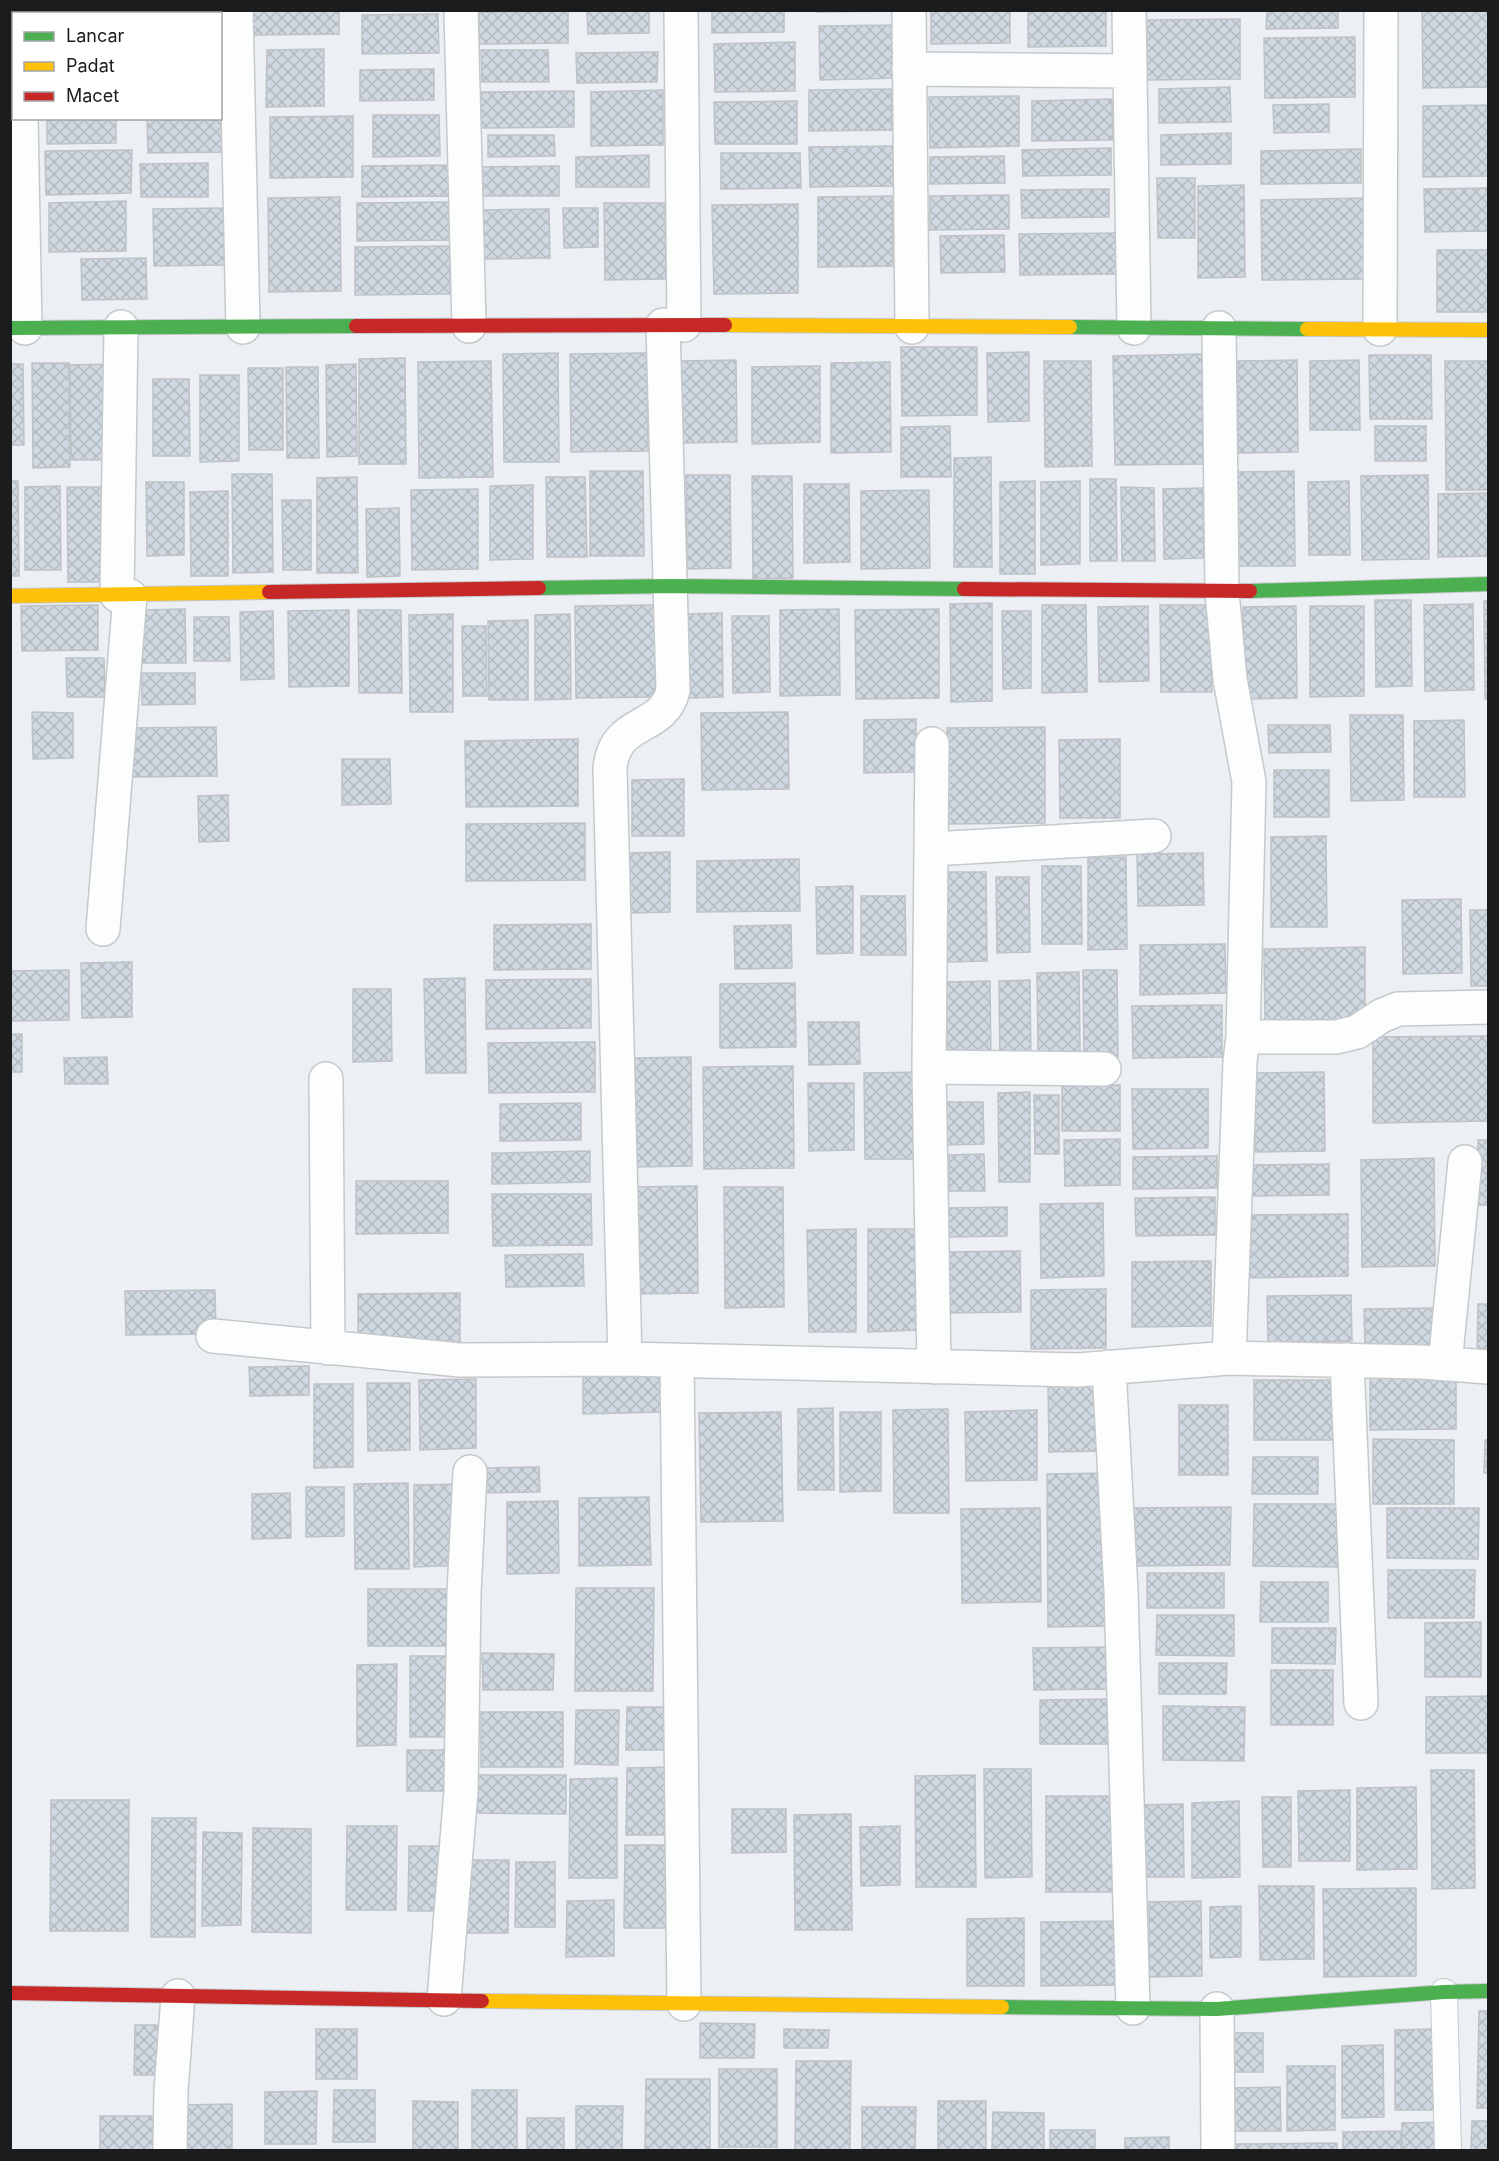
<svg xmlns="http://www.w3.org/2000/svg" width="1499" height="2161" font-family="Inter,sans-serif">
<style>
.building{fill:url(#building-cross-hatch);stroke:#bfc2c5;stroke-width:1.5}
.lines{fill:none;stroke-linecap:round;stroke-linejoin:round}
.lane-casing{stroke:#c6c9cc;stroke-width:28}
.street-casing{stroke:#c6c9cc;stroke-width:36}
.fast-casing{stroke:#c6c9cc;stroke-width:16}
.slow-casing{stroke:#c6c9cc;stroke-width:16}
.jam-casing{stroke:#c6c9cc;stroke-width:16}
.lane{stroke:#fcfdfd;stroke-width:26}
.street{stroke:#fcfdfd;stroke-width:33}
.fast{stroke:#4caf50;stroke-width:14}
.slow{stroke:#ffc107;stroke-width:14}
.jam{stroke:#c62828;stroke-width:14}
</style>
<defs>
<pattern id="building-cross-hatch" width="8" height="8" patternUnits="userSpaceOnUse" patternTransform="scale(1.5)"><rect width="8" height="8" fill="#d0d9e2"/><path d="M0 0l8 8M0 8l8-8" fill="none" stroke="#b2bac1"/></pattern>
</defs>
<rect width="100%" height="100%" fill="#ecf0f4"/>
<path class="building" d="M44,10H140L141,14H44Z
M151,10H226L220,14H151Z
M253,10H339V34L253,35Z
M587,10H649V33L588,34Z
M712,10H784V32L712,33Z
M816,10L901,11L816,12Z
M931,10H1010V43L931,44Z
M1028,10H1106V46L1028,47Z
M1267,10H1338V28L1266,29Z
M1422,10H1488V87L1423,88Z
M568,11V43L479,44V12Z
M438,14L439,53L362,54V15Z
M1240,19V79L1146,80V20Z
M898,25L899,78L820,80L819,26Z
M1355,37V97L1265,98L1264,38Z
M795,42V91L715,92L714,44Z
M324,49V106L266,107L267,50Z
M481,50H548L549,82H482Z
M658,52L657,82L577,83L576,53Z
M434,69V100L360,101V70Z
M1230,87L1231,122L1159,123V89Z
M892,89V130L809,131V90Z
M663,90V145L591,146V92Z
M574,91V127L480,128V92Z
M1019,96V146L930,148L929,97Z
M229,98V152L148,153L147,118H220V99Z
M1112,99L1113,140L1032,141V101Z
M797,101V144H715L714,102Z
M1329,104V132L1274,133L1273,105Z
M1488,105V176L1423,177V106Z
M373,115H439L440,156L373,157Z
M353,116V177L270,178V117Z
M47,118H116V143L47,144Z
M1231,133V164L1161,165V135Z
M488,135H554L555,156L488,157Z
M897,146L896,186L810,187L809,147Z
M1111,148V175L1023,176L1022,150Z
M1361,149V183L1261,184V151Z
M132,150L131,193L46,195L45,151Z
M721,153H800L801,188L721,189Z
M649,155V187H576V157Z
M1004,156L1005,183L930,184V157Z
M208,163V197H141L140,164Z
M457,165L458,196L362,197V166Z
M559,166V196H479V167Z
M1157,178H1195V238H1158Z
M1244,185L1245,277L1198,278V186Z
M1488,188V231L1425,232L1424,189Z
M1109,189V217L1022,218L1021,190Z
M1009,195V229L930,230V196Z
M892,196L893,266L818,267V197Z
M340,197L341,291L269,292L268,198Z
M1367,198L1368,279L1262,280L1261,200Z
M126,201V251L49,252V203Z
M453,202L454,240L357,241V203Z
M604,203H665L666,279L605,280Z
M798,204V293L714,294L712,205Z
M224,208V265L154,266L153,209Z
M563,208H598V247L564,248Z
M549,209L550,258L483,259V210Z
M1124,233V274L1020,275L1019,234Z
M1004,235L1005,272L941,273L940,236Z
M450,246V294L355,295V247Z
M1437,250H1488V312H1437Z
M146,258L147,299L82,300L81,259Z
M901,347H977V415L902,416Z
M1029,352V421L988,422L987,353Z
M558,353L559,462H504L503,354Z
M647,353L648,451L571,452L570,354Z
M1202,354L1203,464L1115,465L1113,356Z
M1369,355H1431L1432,419H1370Z
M405,358L406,464H359V359Z
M736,360L737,442L679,443V361Z
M1297,360L1298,452L1238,453V361Z
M1359,360L1360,430H1310V361Z
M491,361L493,477L419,478L418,362Z
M1044,361H1091L1092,466L1045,467Z
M1445,361H1488V490H1446Z
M890,362L891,452L831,453V363Z
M32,363H69L70,467L33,468Z
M10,364H23L24,445H10Z
M110,364L111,460H71L70,365Z
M356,364L357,456L327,457L326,365Z
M820,366V442L752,444V367Z
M286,367H318L319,458H287Z
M248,368H283V450H249Z
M200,375H239V461L200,462Z
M153,379H189L190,456H153Z
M950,426L951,477H901V427Z
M1375,426H1426V461H1375Z
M991,457L992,567H954V458Z
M590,471H643L644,556H590Z
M1294,471L1295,566H1238L1237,472Z
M232,474H272L273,572L233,573Z
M686,475H730L731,568L687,569Z
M1428,475L1429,559L1362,560L1361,476Z
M752,476H792L793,578L753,579Z
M357,477L358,573H317V478Z
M546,477H585L587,557H547Z
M1090,479H1116L1117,561H1090Z
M10,481H18L19,576H10Z
M1035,481V574H1000V482Z
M1080,481V564L1041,565V482Z
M1349,481L1350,555H1309L1308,482Z
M146,482H184V555L147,556Z
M804,484H849L850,562L804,563Z
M533,485V559L490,560V486Z
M60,486L61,570H25V487Z
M67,487H102L103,582H68Z
M1121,487L1154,488L1155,561H1122Z
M1203,488L1204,558L1164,559L1163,489Z
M478,489V569L412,570L411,490Z
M929,490L930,568L861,569V491Z
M228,491V576H191L190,492Z
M1488,493V556L1438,557V494Z
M282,500H311V570H283Z
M399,508L400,576L367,577L366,509Z
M1375,600H1411L1412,686L1376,687Z
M1484,601H1488V699H1485Z
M992,603V701L951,702L950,604Z
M1473,604L1474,690L1425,691L1424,605Z
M98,605V650L22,651L21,606Z
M655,605V697L576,698L575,606Z
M1042,605H1086L1087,692L1042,693Z
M1160,605H1211L1212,692H1161Z
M1148,606L1149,681L1099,682L1098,607Z
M1296,606L1297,698L1244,699L1243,607Z
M1310,606H1364V696L1310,697Z
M185,609L186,663H142L141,610Z
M839,609L840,695L780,696V610Z
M939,609V698L856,699L855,610Z
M349,610V686L289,687L288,611Z
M358,610H401L402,693H359Z
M273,611L274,679L241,680L240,612Z
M1002,611H1031V688L1003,689Z
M722,613L723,697L689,698L688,614Z
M453,614V712H410L409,615Z
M570,614L571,699L535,700V615Z
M732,616H769L770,692L733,693Z
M194,617H229L230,661H194Z
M528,620V700H489L488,621Z
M462,626H486L487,696H463Z
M66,658H104L105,697H67Z
M142,673H195V704L142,705Z
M32,712L73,713V758L33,759Z
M788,712L789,789L702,790L701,713Z
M1350,715H1403L1404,800L1351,801Z
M916,719V772L864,773V720Z
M1464,720L1465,797H1414V721Z
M1268,725H1330L1331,752L1269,753Z
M216,727L217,776L133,777V728Z
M1045,727V823L947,824V728Z
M578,739V806L466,807L465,741Z
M1120,739V818H1060L1059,740Z
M342,759H390L391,804L342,805Z
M1274,770H1329V817H1274Z
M684,779V836H632V780Z
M228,795L229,841L199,842L198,796Z
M585,823V880L466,881V824Z
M1326,836L1327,927H1271V837Z
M670,852V912L630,913L629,853Z
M1203,853L1204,905L1138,906L1137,854Z
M1126,857L1127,949L1088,950V858Z
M799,859L800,911L697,912V861Z
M1042,866H1081L1082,944H1042Z
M947,872H986L987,961L947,962Z
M996,877H1029L1030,952L997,953Z
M853,886V953L817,954L816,887Z
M861,896H905L906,955H861Z
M1461,899L1462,973L1403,974L1402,900Z
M1470,910H1488V986H1471Z
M591,924V969L494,970V925Z
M791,925L792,968L735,969L734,926Z
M1225,944L1226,993L1140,995V945Z
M1365,947V1020L1265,1021L1264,949Z
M132,962V1017L82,1018L81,963Z
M69,970V1020L10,1021V971Z
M1083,970H1117L1118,1057H1084Z
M1079,972L1080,1051L1038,1052L1037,973Z
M465,978L466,1073H426L424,979Z
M591,979V1028L486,1029V980Z
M1030,980L1031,1064L1000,1065L999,981Z
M990,981L991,1061H947L946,982Z
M795,983L796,1047L720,1048V984Z
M353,989H391L392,1061L353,1062Z
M1222,1005V1057L1133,1058L1132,1006Z
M808,1022H859L860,1064L809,1065Z
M10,1034H22V1072H10Z
M1488,1036V1121L1373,1123V1037Z
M595,1042V1092L489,1093L488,1043Z
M107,1057L108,1084H65L64,1058Z
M691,1057L692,1166L633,1167V1058Z
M793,1066L794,1168L704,1169L703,1067Z
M924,1072L925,1159H865L864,1073Z
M1324,1072L1325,1151L1255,1152L1254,1073Z
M808,1083H854V1150L809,1151Z
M1120,1085V1131H1062V1086Z
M1132,1089H1208V1148L1133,1149Z
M1030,1092V1182H999L998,1093Z
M1034,1095H1059V1154H1035Z
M943,1102H983L984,1144L944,1145Z
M581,1103V1140L500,1141V1104Z
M1120,1139V1185L1065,1186L1064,1140Z
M1478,1140H1488V1205H1477Z
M590,1151V1182L492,1184V1153Z
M984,1154L985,1191H949V1155Z
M1217,1156V1188L1133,1189V1157Z
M1434,1158L1435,1266L1362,1267L1361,1160Z
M1329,1164V1195L1252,1196L1251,1165Z
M356,1181H448V1233L356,1234Z
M697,1186L698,1293L633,1294L632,1187Z
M724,1187H783L784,1307L725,1308Z
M492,1194H591L592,1245L493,1246Z
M1215,1197V1235L1136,1236L1135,1198Z
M1103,1203L1104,1276L1041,1278L1040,1204Z
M1007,1207V1236L947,1237L946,1208Z
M1348,1214V1276L1249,1278V1215Z
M856,1229V1332H809L807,1230Z
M868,1229H917L918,1330L868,1332Z
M1020,1251L1021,1312L944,1313V1252Z
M583,1254L584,1286L506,1287L505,1255Z
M1211,1261V1326L1132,1327V1262Z
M1106,1289V1348L1031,1349V1290Z
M215,1290L216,1334L126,1335L125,1291Z
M460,1293V1343L358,1344V1294Z
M1351,1295L1352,1341L1268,1343L1267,1296Z
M1478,1304H1488V1354H1477Z
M1436,1308V1349L1365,1351L1364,1309Z
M309,1366V1395L250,1396L249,1367Z
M661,1370L662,1412L583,1414V1371Z
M1370,1373H1456V1429L1370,1430Z
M476,1379V1448L420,1450L419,1380Z
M1254,1380H1340L1339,1440H1254Z
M1048,1382H1102L1103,1451L1049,1452Z
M367,1383H410V1450L368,1451Z
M314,1384H353V1467L314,1468Z
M1179,1405H1228V1475H1179Z
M833,1408L834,1490H798V1409Z
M948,1409L949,1513H894L893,1410Z
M1037,1410V1480L966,1481L965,1412Z
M781,1412L783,1521L701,1522L699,1413Z
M840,1412H881V1491L840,1492Z
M1373,1439L1454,1440V1504H1373Z
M1485,1440H1488V1473H1484Z
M1253,1457H1318V1494H1252Z
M539,1467L540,1492L480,1493L481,1468Z
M1108,1473L1110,1626L1048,1627L1047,1474Z
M408,1483L409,1569H355L354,1484Z
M463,1484L464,1565L414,1567V1485Z
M306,1487H344V1536L306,1537Z
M290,1493L291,1538L252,1539V1494Z
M649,1497L651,1565L579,1566V1498Z
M558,1501L559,1573L507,1574V1502Z
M1254,1504H1345L1344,1567L1253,1566Z
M1231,1507L1230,1565L1132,1566V1508Z
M1040,1508L1041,1602L962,1603L961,1509Z
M1387,1508H1479L1478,1559L1387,1558Z
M1388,1570H1475L1474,1618H1388Z
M1147,1573H1224V1608H1147Z
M1261,1582H1328V1622H1260Z
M576,1588H654L653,1691H575Z
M368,1589H455V1646H368Z
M1157,1615H1234V1656L1156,1655Z
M1481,1622V1677H1425V1623Z
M1272,1628H1336L1335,1664L1272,1663Z
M1113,1647V1689L1034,1690L1033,1648Z
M482,1653L554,1654L553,1690H483Z
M410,1656H457V1737H410Z
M1159,1663H1227L1226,1694H1159Z
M397,1664L396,1745L357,1746V1665Z
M1271,1670H1333V1725H1271Z
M1488,1696V1753H1426V1697Z
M1109,1699L1110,1744H1040V1700Z
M1163,1706L1245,1707L1244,1761L1163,1760Z
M627,1707H665V1750H626Z
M576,1710H619L618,1765L575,1764Z
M481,1712H563V1767H481Z
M407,1750H449L448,1791H407Z
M676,1767V1835H626L627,1768Z
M984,1769H1031L1032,1877L985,1878Z
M1431,1770H1474L1475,1888L1432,1889Z
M469,1775H566V1814L468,1813Z
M975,1775L976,1887H916L915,1776Z
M617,1778V1878H569L570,1779Z
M1416,1787L1417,1869L1357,1870V1788Z
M1350,1790V1861H1299L1298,1791Z
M1046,1796H1114L1115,1892H1046Z
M1262,1797H1291V1867H1263Z
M51,1800H129L128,1931H50Z
M1239,1801L1240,1877L1192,1878V1803Z
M1183,1804L1184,1877H1137L1136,1805Z
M732,1809H786V1852L732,1853Z
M851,1814L852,1930H795L794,1815Z
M152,1818H196L195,1937H151Z
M347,1826H397L396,1910H346Z
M900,1826V1885L861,1886L860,1827Z
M253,1828L311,1829V1933L252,1932Z
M203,1832L242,1833L241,1925L202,1926Z
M625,1845H670L669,1928H624Z
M409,1846H449V1911H408Z
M464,1860H509L508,1933H463Z
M516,1862H555V1927H515Z
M1259,1886H1314V1959L1260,1960Z
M1416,1888V1976L1324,1977L1323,1889Z
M614,1900V1956L566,1957L567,1901Z
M1201,1901L1202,1976L1149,1977V1902Z
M1241,1906V1957L1210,1958V1907Z
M1024,1918V1986H967V1919Z
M1123,1921V1985L1041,1986V1922Z
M1479,2011H1488V2108H1477Z
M700,2023L755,2024L754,2058H700Z
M135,2025H167V2075H134Z
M316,2029H357V2079H316Z
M784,2029L829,2030L828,2048H784Z
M1433,2029L1434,2110H1395V2030Z
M1232,2033H1263V2072H1233Z
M1383,2045L1384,2117L1342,2118V2046Z
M796,2061H851L850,2150H795Z
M1287,2066H1335V2130L1287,2131Z
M719,2069H777V2147H719Z
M646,2079H710V2150H645Z
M1280,2087L1281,2131H1235L1234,2088Z
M334,2090H375V2142H333Z
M472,2090H517V2150H472Z
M317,2091L316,2144H265V2092Z
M413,2101L458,2102V2150H413Z
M938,2101H986V2150H938Z
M232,2104V2150H181V2105Z
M576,2106H623L622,2150H576Z
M862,2107H916L915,2150H862Z
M993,2112L1044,2113V2150H992Z
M100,2116H157V2150H100Z
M527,2118H564V2150H527Z
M1472,2121H1488V2150H1471Z
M1447,2122V2150H1402V2123Z
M1050,2130H1095V2150H1050Z
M1401,2131V2150H1343V2132Z
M1169,2137V2150H1125V2138Z
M1337,2143V2150H1235V2144Z"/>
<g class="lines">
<defs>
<path id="lane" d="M1444,1992L1448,2150"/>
<path id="street" d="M19,10V14
M236,10L243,327
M461,10L469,326
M681,10L684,325
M909,10L912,327
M1129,10L1134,328
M909,69L1130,71
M21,118L25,328
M1219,328L1222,592L1230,679L1249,782L1243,1037L1240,1062L1229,1358
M1380,329L1381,10
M117,595L121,327
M932,744L929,1067L934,1367
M932,849L1154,836
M103,929L130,596
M1243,1037H1336L1357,1032L1381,1016L1398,1009L1488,1007
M929,1067L1104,1069
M326,1079L328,1348
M213,1336L460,1360L625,1359L1078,1370L1229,1358L1422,1362L1488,1367
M625,1359L610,768C615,717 664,732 673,690L663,325
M677,1360L684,2004
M1347,1360L1361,1703
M1445,1364L1465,1162
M1109,1367L1121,1591L1133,2008
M444,1999L461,1791L464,1593L470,1472
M1217,2009L1218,2150
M170,2150L171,2091L178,1996"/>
<path id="fast" d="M1070,327L1307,329
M10,328L356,326
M539,588L670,586L964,589
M1250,591L1488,584
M1002,2007L1217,2009L1444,1992L1488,1991"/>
<path id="slow" d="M725,325L1070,327
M1307,329L1488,330
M10,596L269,592
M482,2001L1002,2007"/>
<path id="jam" d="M356,326L725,325
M964,589L1250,591
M269,592L539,588
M10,1993L482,2001"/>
</defs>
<use href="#lane" class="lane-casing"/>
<use href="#street" class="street-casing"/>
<use href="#fast" class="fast-casing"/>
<use href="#slow" class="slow-casing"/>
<use href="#jam" class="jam-casing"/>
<use href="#lane" class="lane"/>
<use href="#street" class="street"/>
<use href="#fast" class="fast"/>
<use href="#slow" class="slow"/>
<use href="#jam" class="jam"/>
</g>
<rect width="1499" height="2161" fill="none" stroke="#1a1c1e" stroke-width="24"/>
<rect x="12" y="12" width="210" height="108" fill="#ffffff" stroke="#a3a4a5" stroke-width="1.5"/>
<rect x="24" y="32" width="30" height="9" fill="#4caf50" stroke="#a3a4a5" stroke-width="1.5"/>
<text x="66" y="42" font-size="18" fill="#1a1c1e">Lancar</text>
<rect x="24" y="62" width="30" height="9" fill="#ffc107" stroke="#a3a4a5" stroke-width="1.5"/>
<text x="66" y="72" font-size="18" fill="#1a1c1e">Padat</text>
<rect x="24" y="92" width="30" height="9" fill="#c62828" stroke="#a3a4a5" stroke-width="1.5"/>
<text x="66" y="102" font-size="18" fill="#1a1c1e">Macet</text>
</svg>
